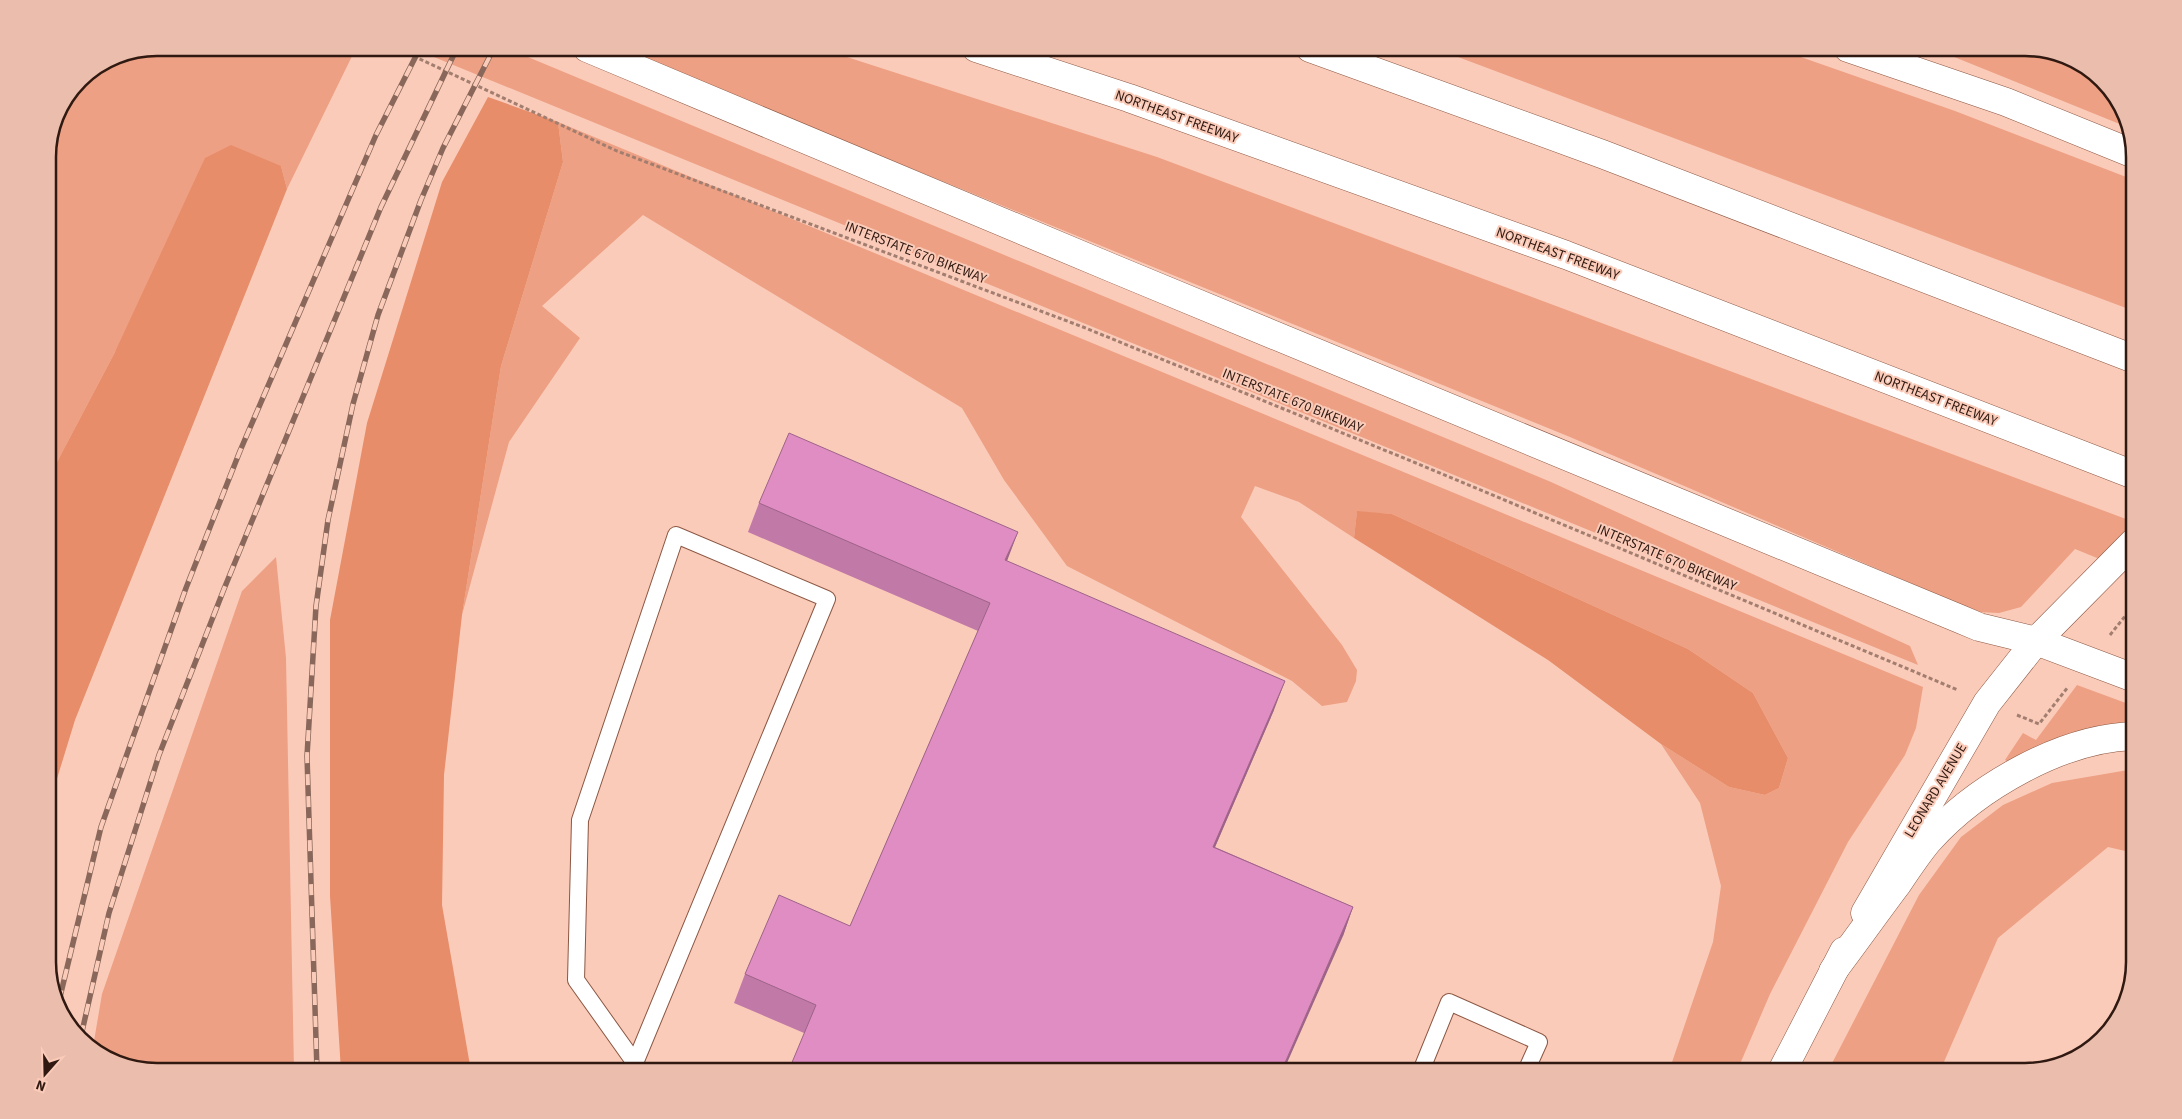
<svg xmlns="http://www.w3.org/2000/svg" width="2182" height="1119" font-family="'Source Sans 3',sans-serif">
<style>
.green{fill:#eda083}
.forest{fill:#e78d6a}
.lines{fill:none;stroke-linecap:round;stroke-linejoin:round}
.service-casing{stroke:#8b5743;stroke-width:18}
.secondary-casing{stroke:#8b5743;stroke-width:29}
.motorway-casing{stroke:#8b5743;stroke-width:29}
.path{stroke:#a27e70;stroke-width:3;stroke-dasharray:4 2.5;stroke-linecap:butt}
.service{stroke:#fff;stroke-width:16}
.secondary{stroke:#fff;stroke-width:28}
.motorway{stroke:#fff;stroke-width:28}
.rail-casing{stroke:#89685b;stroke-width:5.5}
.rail{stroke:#fbcbb9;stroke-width:4;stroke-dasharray:11;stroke-linecap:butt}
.wall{fill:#c179a8}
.shaded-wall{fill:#9d6388}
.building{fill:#e08dc3;stroke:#9d6388}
.labels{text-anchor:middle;stroke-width:4;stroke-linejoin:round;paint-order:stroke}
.street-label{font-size:14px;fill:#2f1911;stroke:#fbcbb9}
.rim{fill:none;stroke:#2f1911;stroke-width:2.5}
</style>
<rect width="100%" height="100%" fill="#fbcbb9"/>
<path class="green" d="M157,48H356L287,189L281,166L115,352L48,479V150L56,115L80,79L115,56Z
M412,48H506L1551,482L1910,646L1918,665Z
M616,48H819L1157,157L2134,522V573L2075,549L2021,607L1999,613L1978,612L1570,437Z
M1434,48H1775L1955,111L2134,180V311Z
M1932,48H2025L2073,59L2116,96L2127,127Z
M558,122L1923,687L1916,728L1905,755L1848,842L1770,994L1737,1071H1669L1713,942L1721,886L1700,803L1661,744L1729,787L1765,795L1779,788L1788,758L1753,693L1688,649L1392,514L1357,512L1354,538L1299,502L1255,486L1241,517L1342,645L1357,670L1356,681L1347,702L1322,706L1292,681L1067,566L1004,480L962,408L643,215L542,306L580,338L509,442L462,615L501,366L563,162Z
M276,557L286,658L294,1071H157L109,1060L93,1047L102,994L242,591Z
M2077,685L2134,706V727L2011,764L2005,760L2023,733L2036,740Z
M2134,769V853L2108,847L1998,938L1940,1071H1828L1919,895L1961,837L2003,805L2052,783Z"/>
<path class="forest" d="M488,97L558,122L563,162L501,366L462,615L444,775L442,905L471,1071H341L330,896V620L367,423L442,182Z
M231,145L281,166L287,189L75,720L48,808V479L115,352L205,158Z
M1357,511L1392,514L1688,649L1753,693L1788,758L1779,788L1765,795L1729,787L1661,744L1548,660L1354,538Z"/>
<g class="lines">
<defs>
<path id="service" d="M634,1071L635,1063L827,599L676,535L580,820L576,980L635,1063
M1421,1071L1449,1002L1539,1042L1526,1071"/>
<path id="secondary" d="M1865,913L1987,703L2036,641L2134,542
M1782,1071L1844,951"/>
<path id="motorway" d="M587,48L1112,268L1960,619L1979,627L2036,641L2134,678
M976,48L1129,98L1566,255L2134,475
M1310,48L1602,154L2134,359
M1848,48L2006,102L2134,154
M1833,971C1855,942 1876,912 1898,883C1908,868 1918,853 1929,840C1977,787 2062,738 2134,736"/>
</defs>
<use href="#service" class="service-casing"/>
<use href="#secondary" class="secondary-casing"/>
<use href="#motorway" class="motorway-casing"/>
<path class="path" d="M396,48L617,151L1083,327L1416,463L1958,690
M2110,635L2134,605
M2017,715L2039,724L2068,687"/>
<use href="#service" class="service"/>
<use href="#secondary" class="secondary"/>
<use href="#motorway" class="motorway"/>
<defs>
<path id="rail" d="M59,1001L101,827L186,588L240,451L376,135L420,48
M81,1036L109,913L159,755L224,589L381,207L457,48
M317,1071L307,756L316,606L328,520L353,404L378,315L421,200L443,148L494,48"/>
</defs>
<use href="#rail" class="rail-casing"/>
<use href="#rail" class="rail"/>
</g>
<path class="wall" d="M759,503L1007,561L1274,710L1215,847L1353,907L1343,936L804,1033L734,1003L745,974L850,926L978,631L748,532Z"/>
<path class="shaded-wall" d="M1018,532L1007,561L995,589L1005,560Z
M1285,681L1274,710L1203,875L1213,847Z
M1353,907L1343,936L1283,1072H1281Z"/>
<path class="building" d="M789,433L1018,532L1005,560L1285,681L1213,847L1353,907L1281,1072H788L816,1005L745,974L779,895L850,926L990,603L759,503Z"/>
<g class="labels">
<g class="street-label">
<text transform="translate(1177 116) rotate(20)" y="5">NORTHEAST FREEWAY</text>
<text transform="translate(916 252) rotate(21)" y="5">INTERSTATE 670 BIKEWAY</text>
<text transform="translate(1558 253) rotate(20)" y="5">NORTHEAST FREEWAY</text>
<text transform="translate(1936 398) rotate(21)" y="5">NORTHEAST FREEWAY</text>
<text transform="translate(1293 400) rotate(22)" y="5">INTERSTATE 670 BIKEWAY</text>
<text transform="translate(1667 557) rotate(23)" y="5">INTERSTATE 670 BIKEWAY</text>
<text transform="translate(1935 790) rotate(-59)" y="5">LEONARD AVENUE</text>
</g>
</g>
<path d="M0 0H2182V1119H0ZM157 56H2025A101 101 0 0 1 2126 157V962A101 101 0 0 1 2025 1063H157A101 101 0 0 1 56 962V157A101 101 0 0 1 157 56Z" fill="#ebbdac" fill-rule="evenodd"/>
<path class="rim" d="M157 56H2025A101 101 0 0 1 2126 157V962A101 101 0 0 1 2025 1063H157A101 101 0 0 1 56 962V157A101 101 0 0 1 157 56Z"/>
<g transform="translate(45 1074) rotate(200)" stroke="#fbcbb9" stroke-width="4" paint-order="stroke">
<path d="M0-4L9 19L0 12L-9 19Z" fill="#2f1911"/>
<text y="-8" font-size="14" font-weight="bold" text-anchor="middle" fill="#2f1911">N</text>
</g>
</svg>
